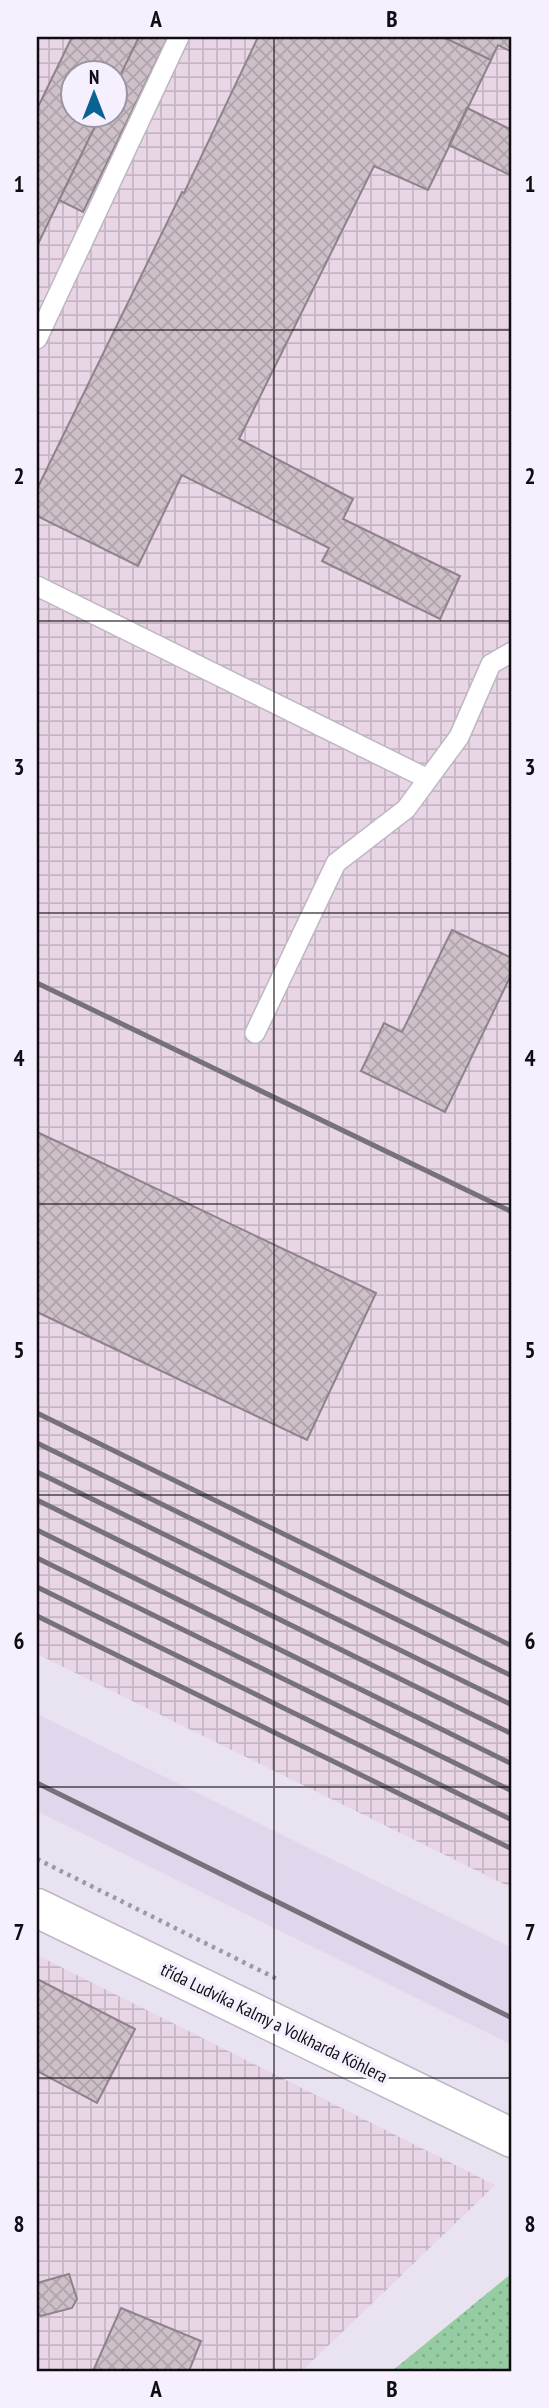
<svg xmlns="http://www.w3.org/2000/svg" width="549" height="2408" font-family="'PT Sans Narrow',sans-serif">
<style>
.built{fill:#e1d7ec}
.industrial{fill:url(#industrial-grid);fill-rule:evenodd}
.garden{fill:url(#garden-dots)}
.building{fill:url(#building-cross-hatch);stroke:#8f828b;stroke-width:2}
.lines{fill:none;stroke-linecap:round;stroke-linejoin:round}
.service-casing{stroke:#beb7c5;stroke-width:22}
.tertiary-casing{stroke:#beb7c5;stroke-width:41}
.path{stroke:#9d98a3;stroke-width:4.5;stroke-dasharray:3.5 5;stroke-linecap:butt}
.service{stroke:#fff;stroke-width:19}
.tertiary{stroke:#fff;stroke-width:38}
.rail{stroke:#76717a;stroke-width:5}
.grid{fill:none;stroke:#100d12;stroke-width:2;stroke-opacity:0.55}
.labels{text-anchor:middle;stroke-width:7;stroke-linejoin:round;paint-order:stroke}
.street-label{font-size:18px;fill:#100d12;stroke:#f6effe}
.neatline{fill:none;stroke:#100d12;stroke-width:2.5}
.grid-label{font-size:23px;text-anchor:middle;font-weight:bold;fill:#100d12}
</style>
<defs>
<pattern id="industrial-grid" width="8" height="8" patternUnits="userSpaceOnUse" patternTransform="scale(1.75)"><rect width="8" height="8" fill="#e8d5e5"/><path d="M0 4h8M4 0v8" fill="none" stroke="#c6b6c3"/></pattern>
<pattern id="garden-dots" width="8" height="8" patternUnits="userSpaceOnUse" patternTransform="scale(1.75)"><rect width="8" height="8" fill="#95cca1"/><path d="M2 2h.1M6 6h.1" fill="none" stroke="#7fae8a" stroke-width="1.8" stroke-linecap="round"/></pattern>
<pattern id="building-cross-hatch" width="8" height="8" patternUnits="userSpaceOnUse" patternTransform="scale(1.75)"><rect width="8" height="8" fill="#cec0c9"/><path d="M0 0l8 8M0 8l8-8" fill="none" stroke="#b0a4ac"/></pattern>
</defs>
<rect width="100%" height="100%" fill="#e9e2f0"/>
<path class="built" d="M37,1714L512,1948V2045L37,1811Z"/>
<path class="industrial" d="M37,37H512V1888L37,1654ZM74,74H116V116H74Z
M37,1955L495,2185L302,2371H37Z"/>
<path class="garden" d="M512,2273V2371H392Z"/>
<path class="building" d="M72,37H139L116,84V74H74V116H100L37,246V109Z
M139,37H168L83,212L59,200L100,116H116V84Z
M258,37H443L491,60L428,190L374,166L239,439L353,499L343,519L460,576L440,619L322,561L329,548L182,475L138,566L37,516V489L182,192L184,193Z
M443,37H512V52L498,45L491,60Z
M467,108L512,130V176L449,145Z
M452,930L512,958V973L445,1112L361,1071L384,1023L402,1032Z
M37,1132L376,1293L307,1440L37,1312Z
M37,1979L135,2029L97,2103L37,2071Z
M69,2274L77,2299L72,2308L41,2316L37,2314V2283Z
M121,2308L201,2341L189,2371H93Z"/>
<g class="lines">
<defs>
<path id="service" d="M37,339L179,37
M37,586L428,779
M255,1033L336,863L406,809L459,737L491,664L512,652"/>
<path id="tertiary" d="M37,1908L512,2138"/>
</defs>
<use href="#service" class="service-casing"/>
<use href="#tertiary" class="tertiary-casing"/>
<path class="path" d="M37,1859L277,1979"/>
<use href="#service" class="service"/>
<use href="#tertiary" class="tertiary"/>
<path class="rail" d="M37,983L512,1212
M37,1413L512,1646
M37,1443L512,1676
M37,1472L512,1705
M37,1500L512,1734
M37,1530L512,1764
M37,1558L512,1791
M37,1587L512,1820
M37,1616L512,1849
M37,1783L512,2018"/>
</g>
<path class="grid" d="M274,37V2371M37,330H512M37,621H512M37,913H512M37,1204H512M37,1495H512M37,1787H512M37,2078H512"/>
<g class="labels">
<g class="street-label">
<text transform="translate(274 2023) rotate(26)" y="6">třída Ludvíka Kalmy a Volkharda Köhlera</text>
</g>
</g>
<rect width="549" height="2408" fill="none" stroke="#f6effe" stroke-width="77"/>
<g transform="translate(94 94)"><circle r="33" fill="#f6effe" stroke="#9a95a0" stroke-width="2"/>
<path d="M0-5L12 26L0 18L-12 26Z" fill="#086394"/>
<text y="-10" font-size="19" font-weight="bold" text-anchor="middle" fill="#100d12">N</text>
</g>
<rect x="38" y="38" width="472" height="2332" class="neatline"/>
<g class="grid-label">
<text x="156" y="27">A</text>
<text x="392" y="27">B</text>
<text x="19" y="192">1</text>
<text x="530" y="192">1</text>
<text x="19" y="484">2</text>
<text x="530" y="484">2</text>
<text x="19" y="775">3</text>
<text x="530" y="775">3</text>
<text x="19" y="1066">4</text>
<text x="530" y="1066">4</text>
<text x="19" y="1358">5</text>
<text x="530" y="1358">5</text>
<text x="19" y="1649">6</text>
<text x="530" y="1649">6</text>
<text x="19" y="1940">7</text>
<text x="530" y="1940">7</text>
<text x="19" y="2232">8</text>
<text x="530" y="2232">8</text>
<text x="156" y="2397">A</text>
<text x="392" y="2397">B</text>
</g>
</svg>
